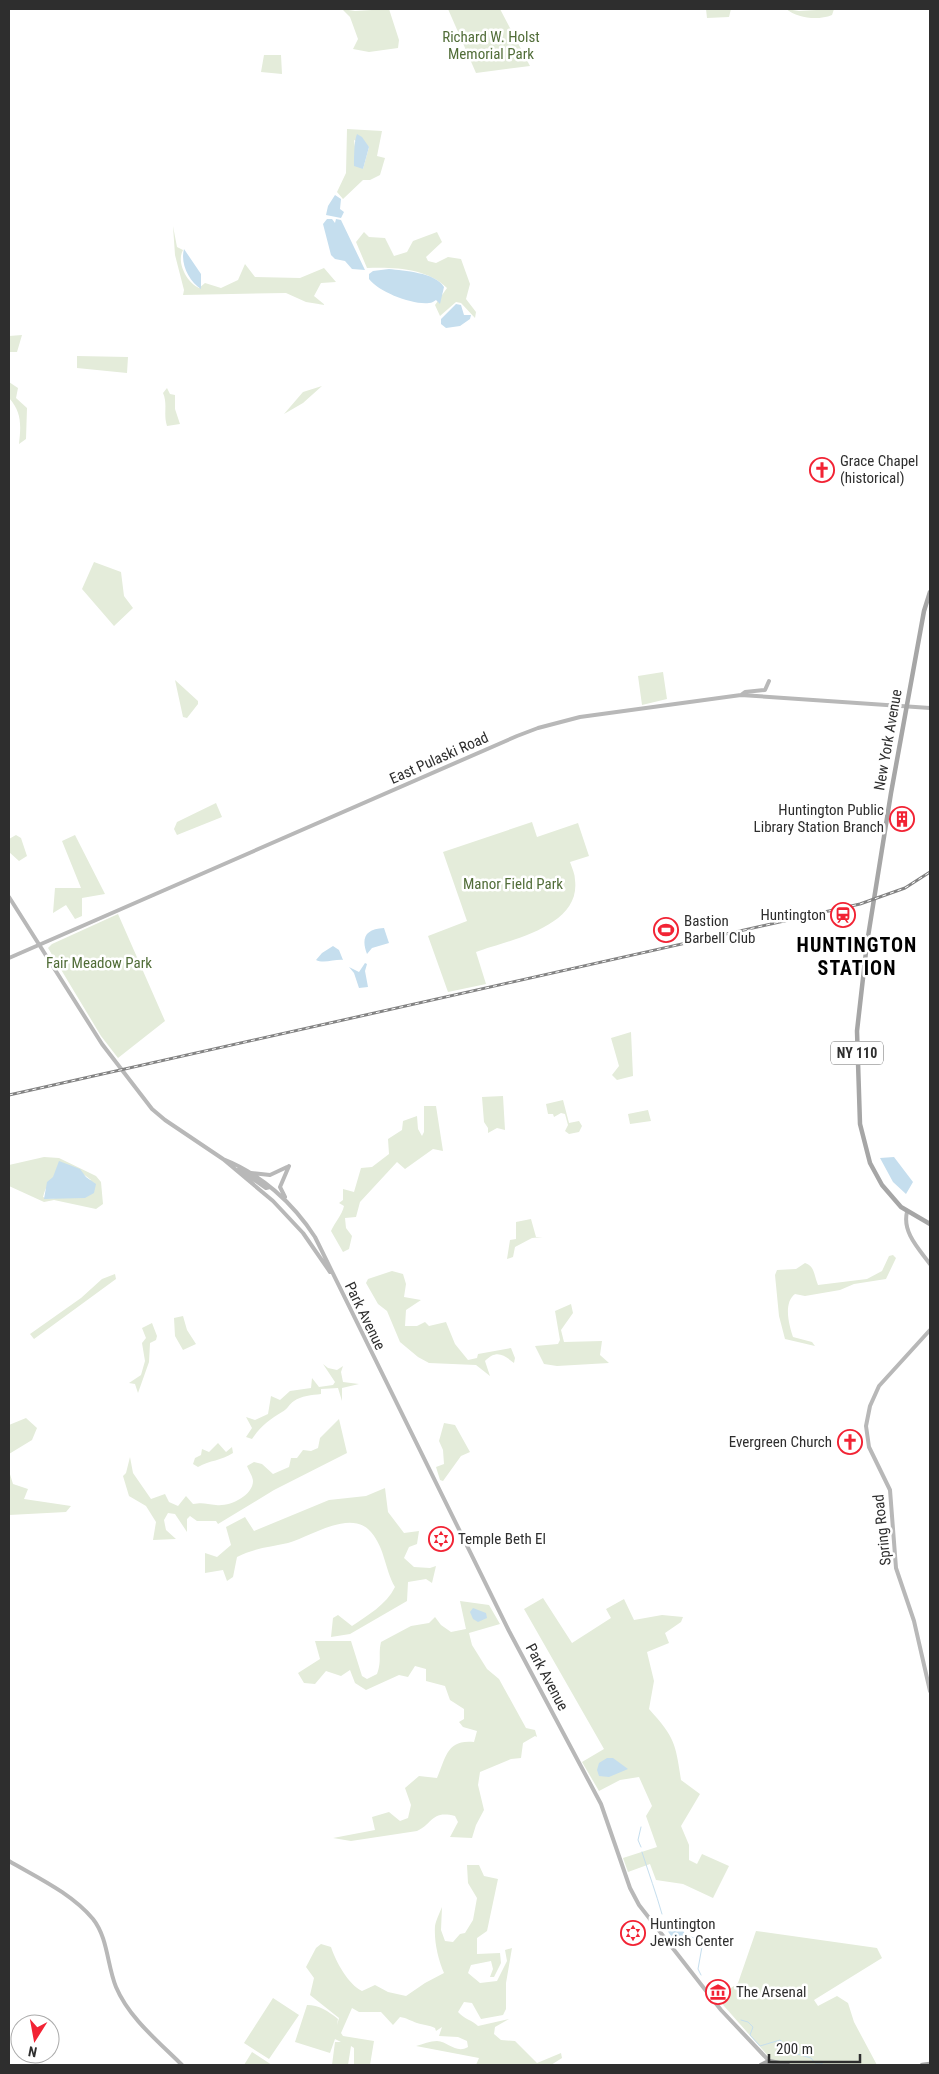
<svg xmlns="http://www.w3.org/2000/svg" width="939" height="2074" font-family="'Roboto Condensed',sans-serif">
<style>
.green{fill:#e4ecda;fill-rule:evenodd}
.water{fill:#c5deee}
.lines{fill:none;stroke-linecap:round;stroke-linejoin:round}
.stream{stroke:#c5deee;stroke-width:1}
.secondary{stroke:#b8b8b8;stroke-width:4}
.primary{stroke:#a6a6a6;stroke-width:4.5}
.rail-casing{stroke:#838383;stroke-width:3}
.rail{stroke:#fff;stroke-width:1;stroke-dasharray:4;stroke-linecap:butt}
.labels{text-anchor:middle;stroke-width:5;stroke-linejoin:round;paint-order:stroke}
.shield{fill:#fff;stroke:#6d6d6d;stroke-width:1}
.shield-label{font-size:14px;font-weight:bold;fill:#2e2e2e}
.park-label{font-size:15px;fill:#516d38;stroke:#fff}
.poi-label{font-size:15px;fill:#2e2e2e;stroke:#fff;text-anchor:start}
.street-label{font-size:15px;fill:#2e2e2e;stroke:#fff}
.district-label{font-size:20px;font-weight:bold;letter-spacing:1px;fill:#000;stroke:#fff}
</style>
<rect width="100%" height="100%" fill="#fff"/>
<path class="green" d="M342,9L355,11L389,9L399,40L398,48L369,52L353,49L358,39L350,17Z
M448,9H500L530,66L476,73Z
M706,9H731L729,17L707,18Z
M786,9L799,11L834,9L832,15C817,21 798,18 786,9Z
M264,55H281L282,74L261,72Z
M347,129L382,131L377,156L385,158L380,175L370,180H363L343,199L337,192L346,173ZM354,140L369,147L363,169L354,160L356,154Z
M173,226L177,247L183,250C176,262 187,283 199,288L205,283L221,288L238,280L245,264L255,277L300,278L324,268L336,282L321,283L314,296L325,305L306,302L286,293L183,295L184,290L175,255Z
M364,232L369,237L385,238L394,256L407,252L413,241L437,232L442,242L426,257L428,261L436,263L448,257L461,259L470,284L466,299L476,312L475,318L461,303L456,302L440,316L435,305L447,288C427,268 394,267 367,268L356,242Z
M22,335L17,352H9V336Z
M77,356L128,357L127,373L77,368Z
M9,382L18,388L16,398L27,408L26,439L19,444C21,426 22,412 9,398Z
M322,386L303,403L284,414L303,392Z
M167,388L170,394L175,395V409L180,424L167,426C163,414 168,404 163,393Z
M94,562L121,572L124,596L133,608L114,626L82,589Z
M663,672L667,699L642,705L638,676Z
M175,680L198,701V704L187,718L183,717Z
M216,803L222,817L177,835L174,829L177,822Z
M532,822L537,837L578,823L589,856L570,862C572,868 575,874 575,880C581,927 509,940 476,952L486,984L448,992L428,936L467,921L443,852Z
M16,835L21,838L27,856L19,861L9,852V839Z
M75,835L105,894L82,898V916L75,919L66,905L53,913L55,888H81L62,841Z
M118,914L165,1021L118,1058L101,1036L48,948L52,944Z
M631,1032L633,1076L617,1080L612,1075L619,1066L611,1038Z
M503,1096L505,1130L497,1128L488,1133V1128L484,1122L482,1097Z
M563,1100L569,1123L579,1121L582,1126L579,1132L569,1134L565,1131L568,1125L565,1114L561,1113L554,1117L553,1114H548L546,1104Z
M424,1106H436L443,1151L433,1149L405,1169L397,1162L360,1202L356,1217L345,1218L346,1228L352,1236L349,1249L343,1252L331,1231C335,1222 342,1215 344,1206L339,1203L343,1200V1189L354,1192L361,1168L372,1167L389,1154L388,1139L402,1130L403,1121L417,1116L418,1129L422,1136L424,1132Z
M648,1110L651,1121L630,1124L628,1114Z
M44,1157L59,1158L96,1176L101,1182L103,1204L96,1209L54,1200L44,1202L9,1186V1165ZM82,1173L91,1180C78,1187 58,1204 43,1197C50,1172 59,1176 82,1173Z
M531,1219L536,1237H543L532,1238L515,1247L513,1257L507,1259L510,1240L516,1239V1222Z
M893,1255L896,1258L886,1279L854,1284L840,1290L805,1296L795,1294C783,1303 789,1325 793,1337L812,1342L815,1346L785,1339L779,1316L775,1275L777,1270L796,1269L805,1263C815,1266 814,1276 818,1285L867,1279L882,1271L889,1256Z
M392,1271L403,1274L406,1284L404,1297L421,1300L406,1310L405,1326H417L425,1322L429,1326L446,1322L455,1344L468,1360L477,1358L478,1354L511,1348L515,1358L514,1363C503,1354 496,1350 485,1361L490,1376L476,1365L429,1363L418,1357L400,1342L387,1311L378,1304L366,1283L368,1279Z
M115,1274L116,1279L34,1339L30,1334L81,1298L102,1279Z
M571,1304L573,1313L561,1330L564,1342L602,1341L600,1355L609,1363L557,1366L544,1364L535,1346L558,1344L560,1340L555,1311Z
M183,1316L187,1330L196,1344L183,1350L175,1336L174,1318Z
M152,1323L157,1336L156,1340L150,1343L149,1362L138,1393L135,1384L129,1383L141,1375L145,1361L142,1343L146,1338L142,1328Z
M323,1364L328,1368L337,1370L343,1366L341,1372L343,1382L359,1384L342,1388V1401L338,1388L321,1389V1394C312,1395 301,1396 294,1401C289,1404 287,1410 282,1412C270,1419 260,1427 252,1439L246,1437L252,1428L246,1417L255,1420L268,1414L271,1396L280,1400L290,1391L311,1388L312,1378L319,1387L333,1385L335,1382Z
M26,1418L37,1428L32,1440L9,1454V1425Z
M339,1419L347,1453L274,1490L218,1524L216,1521H197L190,1516L187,1519V1532L175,1514L168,1513L164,1520L166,1530L176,1539L153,1540L156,1522L146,1506L129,1496L123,1476L126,1473L130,1457L133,1473L151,1499L165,1494L169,1502L178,1506L186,1496L193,1504C203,1502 207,1504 216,1505C229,1507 253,1496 253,1481C253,1477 249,1471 247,1466L254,1462L262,1464L273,1474L289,1467L291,1458H297L303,1450L311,1451L318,1448L320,1438Z
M444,1423L455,1425L470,1452L461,1456L443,1481L440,1480L436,1467L444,1464L443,1450L439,1441Z
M218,1443L226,1452L232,1447L233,1453C221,1461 210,1460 198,1467L193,1464L195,1458L201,1455L202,1449L209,1452Z
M9,1471L13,1484L28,1489L24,1499L71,1506L66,1512L9,1515Z
M385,1488L388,1512L404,1533L419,1531L417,1544L409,1547L404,1558L414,1567L430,1568L436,1566L432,1583L426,1579L408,1582L407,1601L350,1634L331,1637L333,1618L338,1615L352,1626C368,1615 386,1605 395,1587C384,1568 385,1545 368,1529C347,1511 310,1537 288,1543C270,1547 254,1548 237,1557L233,1577L227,1581L223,1570L205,1573V1553L217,1557L231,1545L226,1527L245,1517L254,1531L329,1500L366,1496Z
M543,1598L572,1643L611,1618L606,1609L624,1599L634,1620L662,1615L683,1617L681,1622L665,1633L669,1643L647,1652L654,1681L649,1709C675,1738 675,1742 681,1780L700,1794L681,1826L689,1845V1860L697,1864L702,1854L729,1866L713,1898L683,1884L656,1880L650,1864L628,1872L623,1858L657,1847L646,1816L652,1806L639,1777L620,1780L599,1791L582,1762L604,1749L524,1609Z
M460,1601L489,1605L500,1624L469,1633L472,1645L487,1669L499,1679L526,1728L535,1730L537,1737L535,1736L523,1743L521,1758L511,1759L480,1772L478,1785L484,1810L476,1825L472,1838L450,1837L458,1822L455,1816C431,1810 433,1824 417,1831L351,1841L333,1838L375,1830L372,1817L389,1812L400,1821L408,1818L411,1805L405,1788L419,1776L437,1778C446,1757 447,1739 474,1742L477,1731L463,1727L459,1722L464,1719V1709L450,1700L445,1686L426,1681V1669L415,1666L408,1677L399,1675L366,1690L355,1683L350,1670L341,1676L326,1671L315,1684L304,1683L298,1673L320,1659L315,1641H351L362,1676L367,1679L377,1674C382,1660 378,1655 381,1642L411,1626L429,1623L435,1617L441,1625L451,1632L466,1629Z
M467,1865H479L484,1876L498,1879L487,1931L477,1938V1954L500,1953L501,1963L494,1977H490L493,1969L491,1961L471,1965L468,1973L480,1983L497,1981L507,1961L505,1950L512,1948L506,1983V2009L503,2015L481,2019L472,2003L464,2002L458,2012C464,2019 472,2020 478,2026L509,2019L495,2027L494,2034L501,2040L515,2041L537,2063L561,2053L562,2058L551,2065H476L479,2058L416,2046C423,2044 430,2041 437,2041C449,2042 456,2054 468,2047L467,2041L458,2037L439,2036L442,2027L436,2031L435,2028C429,2025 424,2025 417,2023C411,2021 407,2018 400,2017L393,2025L381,2012H359L352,2008L341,2033L343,2036L374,2041L370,2065H354V2048L351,2046L348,2065H332L335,2042H341L335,2039L330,2053L295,2042L307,2005C319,2005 328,2011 338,2019L337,2025L339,2018L310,1995L314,1978L306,1967L316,1948L321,1944L331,1947C336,1962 348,1984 362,1991L375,1985L388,1992L406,1996L425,1983L444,1973C438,1959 434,1942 435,1926C436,1920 440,1912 442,1907L441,1930L445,1941L453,1942L460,1934L465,1933L473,1920L477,1898L468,1883Z
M756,1931L877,1948L882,1958L814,2000L818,2006L837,1996L848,2003L854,2022L877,2065H776L717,1998L738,1983Z
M273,1998L299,2015L269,2059L244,2043Z
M252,2052L272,2065H244Z"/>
<path class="water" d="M357,134L362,137L369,147L363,169L354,166C354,158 354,141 357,134Z
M335,195L341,199L340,209L344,212L341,218L326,215L328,206Z
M327,219H332L335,223L336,219L341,220L365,270L352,269L345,261L335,259L331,255L323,224Z
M184,249L201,274V289C189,281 180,264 184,249Z
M389,269C404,271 435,272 444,287L440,304L436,300C434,301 432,303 429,303C412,305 379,292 369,279V274L373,271Z
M456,304L461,305L464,315H471L470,319L460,326L446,328L441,324V319Z
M384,928L389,943L372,948L367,954C361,938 365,929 384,928Z
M333,946L339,950L343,960C336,959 323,964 316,960L322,953Z
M365,963L367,964L365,971L368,987L359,988L354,973L349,967L359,972Z
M894,1157L913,1182L906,1194L893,1182L880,1158Z
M59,1161L80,1169L86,1177L96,1184L94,1193L85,1198L44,1199L47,1182L53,1177Z
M473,1608L486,1613L487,1618L478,1622L473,1619L470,1612Z
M607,1758H613L628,1769L609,1777L599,1776L597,1770L599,1763Z
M676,1922L679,1928L683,1929L685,1936L674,1940L664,1926Z"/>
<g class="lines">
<path class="stream" d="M641,1847L638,1840L641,1827
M642,1852C649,1874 656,1893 662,1914
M685,1935L703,1941L698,1969L701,1975
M741,2020L748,2022L753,2027L750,2035L760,2046L780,2040L788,2047L790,2052L811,2058L815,2063H822V2065"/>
<path class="secondary" d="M741,695L745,692L765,690L769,681
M9,897L102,1044L152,1109L165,1120L223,1159L273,1201L303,1233L330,1272
M9,958L517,736L538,728L580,717L741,695L930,708
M223,1159C261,1174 293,1203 315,1237L509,1631L601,1804L630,1888L639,1905L721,2010L773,2065
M239,1169L266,1188L270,1187
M251,1173L270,1175L287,1167
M285,1197L280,1187L289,1166
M907,1212C902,1232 919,1249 930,1264
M930,1330L879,1386L870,1406L866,1426L869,1447L890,1490L896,1568L914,1621L930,1691
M9,1861C38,1878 71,1893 93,1919C108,1938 107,1965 116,1987C129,2018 159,2042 182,2065"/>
<path class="primary" d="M930,592L924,611L891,793L867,943L857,1031L860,1124L870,1163L882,1185L901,1207L930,1224
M761,2065L769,2061L788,2065
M922,2065L930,2064"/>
<defs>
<path id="rail" d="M9,1095L860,904L905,888L930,872"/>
</defs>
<use href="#rail" class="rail-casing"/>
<use href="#rail" class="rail"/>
</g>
<defs>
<symbol id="church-ring" viewBox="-11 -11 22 22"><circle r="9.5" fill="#fff" stroke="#f22334" stroke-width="1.5"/><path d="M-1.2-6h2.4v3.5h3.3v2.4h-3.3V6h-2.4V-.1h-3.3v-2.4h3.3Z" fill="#f22334"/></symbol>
<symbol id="building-ring" viewBox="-11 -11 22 22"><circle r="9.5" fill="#fff" stroke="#f22334" stroke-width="1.5"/><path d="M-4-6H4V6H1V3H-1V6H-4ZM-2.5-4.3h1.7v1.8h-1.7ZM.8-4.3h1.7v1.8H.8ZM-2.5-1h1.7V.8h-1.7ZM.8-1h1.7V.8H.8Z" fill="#f22334"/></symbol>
<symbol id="station-ring" viewBox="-11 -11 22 22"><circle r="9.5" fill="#fff" stroke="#f22334" stroke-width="1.5"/><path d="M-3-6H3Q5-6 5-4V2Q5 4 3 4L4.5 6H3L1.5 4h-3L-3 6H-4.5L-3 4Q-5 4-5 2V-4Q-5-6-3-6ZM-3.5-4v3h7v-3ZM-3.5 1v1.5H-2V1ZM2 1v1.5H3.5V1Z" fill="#f22334"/></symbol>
<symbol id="stadium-ring" viewBox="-11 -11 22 22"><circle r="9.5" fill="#fff" stroke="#f22334" stroke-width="1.5"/><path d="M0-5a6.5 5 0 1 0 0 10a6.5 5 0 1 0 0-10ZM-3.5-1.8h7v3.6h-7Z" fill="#f22334"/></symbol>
<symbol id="synagogue-ring" viewBox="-11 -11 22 22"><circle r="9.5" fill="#fff" stroke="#f22334" stroke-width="1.5"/><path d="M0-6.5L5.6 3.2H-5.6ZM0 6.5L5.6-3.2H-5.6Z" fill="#f22334"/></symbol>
<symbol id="museum-ring" viewBox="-11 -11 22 22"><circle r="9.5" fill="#fff" stroke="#f22334" stroke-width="1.5"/><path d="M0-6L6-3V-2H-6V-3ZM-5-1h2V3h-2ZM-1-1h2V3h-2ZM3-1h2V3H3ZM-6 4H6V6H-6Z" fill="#f22334"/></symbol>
</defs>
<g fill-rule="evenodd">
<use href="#church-ring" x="808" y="456" width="28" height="28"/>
<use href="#building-ring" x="888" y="805" width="28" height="28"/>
<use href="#station-ring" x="829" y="901" width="28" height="28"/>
<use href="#stadium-ring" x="652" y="916" width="28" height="28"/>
<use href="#church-ring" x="836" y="1428" width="28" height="28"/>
<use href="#synagogue-ring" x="427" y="1525" width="28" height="28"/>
<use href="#synagogue-ring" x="619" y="1919" width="28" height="28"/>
<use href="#museum-ring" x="704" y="1978" width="28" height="28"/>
</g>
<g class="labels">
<rect class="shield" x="831" y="1041.5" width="52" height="23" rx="4"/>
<g class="shield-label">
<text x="857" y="1058">NY 110</text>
</g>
<g class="park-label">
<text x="491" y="42">Richard W. Holst<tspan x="491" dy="17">Memorial Park</tspan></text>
<text x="513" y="889">Manor Field Park</text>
<text x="99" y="968">Fair Meadow Park</text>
</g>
<g class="poi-label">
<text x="840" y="466">Grace Chapel<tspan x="840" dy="17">(historical)</tspan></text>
<text x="884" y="815" text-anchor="end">Huntington Public<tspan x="884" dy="17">Library Station Branch</tspan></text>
<text x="826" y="920" text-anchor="end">Huntington</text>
<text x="684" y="926">Bastion<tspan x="684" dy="17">Barbell Club</tspan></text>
<text x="832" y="1447" text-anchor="end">Evergreen Church</text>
<text x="458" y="1544">Temple Beth El</text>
<text x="650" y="1929">Huntington<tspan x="650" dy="17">Jewish Center</tspan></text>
<text x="736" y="1997">The Arsenal</text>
</g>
<g class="street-label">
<text transform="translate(888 740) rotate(-80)" y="5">New York Avenue</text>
<text transform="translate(439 758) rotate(-24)" y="5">East Pulaski Road</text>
<text transform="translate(365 1316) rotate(64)" y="5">Park Avenue</text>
<text transform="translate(882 1530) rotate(-96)" y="5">Spring Road</text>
<text transform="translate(547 1677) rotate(62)" y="5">Park Avenue</text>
</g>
<g class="district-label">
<text x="857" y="952">HUNTINGTON<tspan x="857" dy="23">STATION</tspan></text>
</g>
</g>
<rect width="939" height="2074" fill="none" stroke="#2e2e2e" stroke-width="20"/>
<g transform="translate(35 2039) rotate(191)"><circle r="24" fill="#ffffff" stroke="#ababab"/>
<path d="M0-4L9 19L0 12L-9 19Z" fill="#f22334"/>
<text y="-8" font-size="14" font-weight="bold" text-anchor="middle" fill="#2e2e2e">N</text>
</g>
<path d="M769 2054v8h91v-8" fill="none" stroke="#2e2e2e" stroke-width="2.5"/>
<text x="776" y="2054" font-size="15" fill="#2e2e2e" stroke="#ffffff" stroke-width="4" paint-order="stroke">200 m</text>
</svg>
